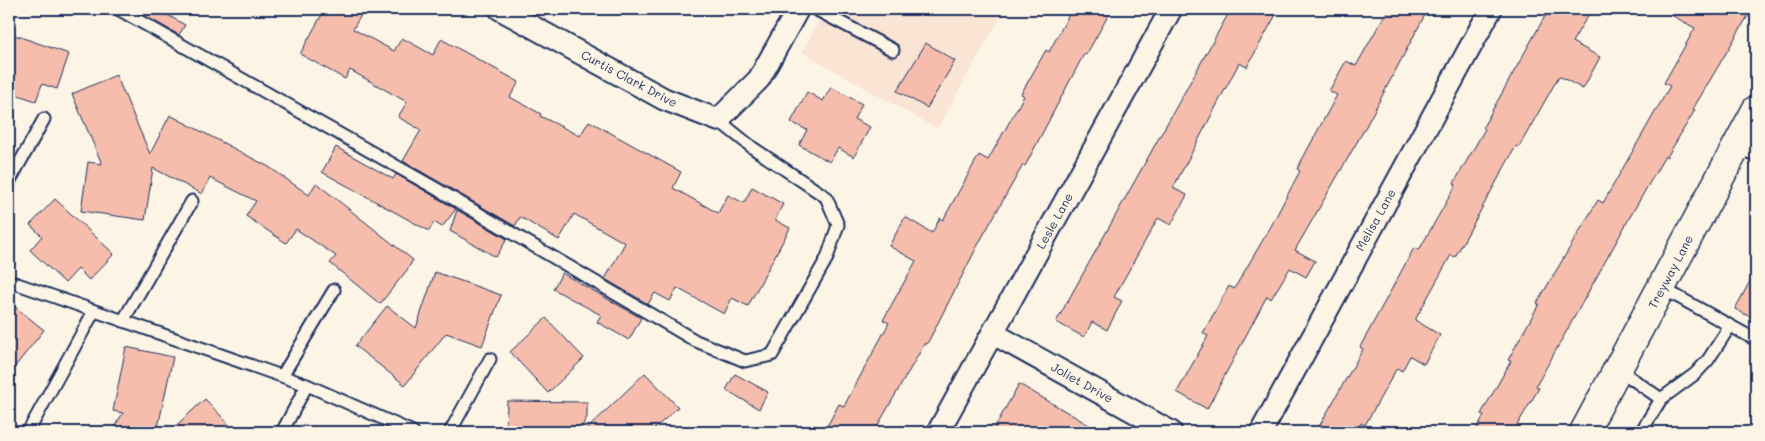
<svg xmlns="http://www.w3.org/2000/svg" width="1765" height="441" font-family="Mali,sans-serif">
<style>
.built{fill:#fae4d4}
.building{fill:#f6bdad;stroke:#1b2f5e}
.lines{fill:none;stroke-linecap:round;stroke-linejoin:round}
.service-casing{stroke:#1b2f5e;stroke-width:15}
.minor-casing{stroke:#1b2f5e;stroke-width:25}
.tertiary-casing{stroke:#1b2f5e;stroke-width:31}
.service{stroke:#fcf5e5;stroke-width:11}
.minor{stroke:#fcf5e5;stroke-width:21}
.tertiary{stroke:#fcf5e5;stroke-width:28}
.labels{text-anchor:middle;stroke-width:5;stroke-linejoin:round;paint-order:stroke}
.street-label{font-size:12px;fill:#1b2f5e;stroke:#fcf5e5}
</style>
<rect width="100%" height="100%" fill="#fcf5e5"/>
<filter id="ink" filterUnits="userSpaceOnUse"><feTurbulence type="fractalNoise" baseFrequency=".02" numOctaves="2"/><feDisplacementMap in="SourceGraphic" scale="10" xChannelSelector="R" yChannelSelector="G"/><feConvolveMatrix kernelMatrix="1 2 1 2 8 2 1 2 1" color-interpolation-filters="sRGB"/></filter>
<g filter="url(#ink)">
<path class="built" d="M826,9H1005L937,129L802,52Z"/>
<path class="building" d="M133,9H157L185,25L179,35Z
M325,9H350L361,15L353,29L394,51L402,38L433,55L441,39L519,82L510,97L541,114L540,116L580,136L589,121L681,172L673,188L718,213L728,195L744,203L752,187L783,204L775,220L790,228L748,306L732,298L724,314L677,288L670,301L655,293L648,304L605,279L625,243L574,214L559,240L520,217L515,226L403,161L421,130L398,117L407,102L350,70L345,79L300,54Z
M1072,9H1112L1086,55L1084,54L1025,166L1023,165L980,241L927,344L925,343L874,432H824L839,404L844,406L889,323L883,320L916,261L889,246L905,217L932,233L940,218L943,220L979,155L988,160L1024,96L1021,94L1046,50L1049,52Z
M1231,9H1279L1247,67L1239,63L1173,188L1187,195L1171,225L1158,218L1114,297L1122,301L1107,330L1092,322L1084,337L1056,322Z
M1388,9H1428L1364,130L1295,250L1315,261L1306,277L1290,268L1271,299L1267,296L1207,409L1177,392L1208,336L1203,333L1229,286L1234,289L1270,228L1300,171L1297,169L1337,95L1329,91L1346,61L1356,66Z
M1549,9H1592L1572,42L1600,57L1583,89L1559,76L1519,147L1516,146L1455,257L1451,255L1415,320L1440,335L1424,364L1410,356L1402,371L1397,368L1365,425L1361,423L1357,432H1316L1363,349L1360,347L1414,248L1419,250L1456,185L1454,183L1485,129L1483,127Z
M1660,9H1752L1693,109L1695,110L1667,157L1665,156L1630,217L1536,386L1539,388L1513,432H1475L1484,415L1481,414L1511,361L1508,360L1539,304L1537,303L1598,200L1603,203L1670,86L1664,83L1695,28Z
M9,33L69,54L57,89L42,84L36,101L9,92Z
M926,43L955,61L927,108L897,91Z
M116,75L150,154L170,115L269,167L309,195L316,183L413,260L407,270L380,304L330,263L336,256L296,229L286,243L246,216L256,201L210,178L202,194L153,168L145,220L81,211L88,162L102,164L72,94Z
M831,87L862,104L854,119L870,127L854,157L838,148L830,162L799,145L807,130L791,122L807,92L823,101Z
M336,147L393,179L396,174L456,209L442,227L434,222L429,231L322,172Z
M55,199L114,254L89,280L78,269L65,283L30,250L42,236L30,225Z
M457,210L507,239L496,257L450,231Z
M1756,270V320L1735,309Z
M435,272L501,295L482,346L446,333L405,385L355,346L387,306L416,328Z
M562,273L641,318L629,340L597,322L601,315L553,289Z
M9,302L44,330L9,374Z
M546,318L584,358L548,393L510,352Z
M126,347L173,357L157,432H111L123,413L113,411Z
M645,373L678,407L651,432H584Z
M735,374L768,392L759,409L726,390Z
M1019,384L1101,432H992Z
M205,399L236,432H169Z
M507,401L587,402V417L579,432H506Z"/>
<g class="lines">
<defs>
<path id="service" d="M118,9L435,188L696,341L745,361L772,355L827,258L838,225L826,197L753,148L718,120
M815,9L893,50
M1737,146L1756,156
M9,182L44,119
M9,281L307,385L413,432
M1662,288L1756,340
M123,321L192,201
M1618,369L1661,399
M282,376L334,290
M28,432L93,313
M282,432L307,385
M450,432L490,359
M1641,432L1661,399L1695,374L1708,360L1730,326"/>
<path id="minor" d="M500,9L664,99L718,120L759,79L798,9
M994,334L1171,432
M938,432L1171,9
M1261,432L1491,9"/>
<path id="tertiary" d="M1584,432L1756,110"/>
</defs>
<use href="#service" class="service-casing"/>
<use href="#minor" class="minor-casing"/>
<use href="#tertiary" class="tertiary-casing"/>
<use href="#service" class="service"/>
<use href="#minor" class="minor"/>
<use href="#tertiary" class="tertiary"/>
</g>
</g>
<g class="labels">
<g class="street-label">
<text transform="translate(629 79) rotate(28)" y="4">Curtis Clark Drive</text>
<text transform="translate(1376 220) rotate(-61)" y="4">Melisa Lane</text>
<text transform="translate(1055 221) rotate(-61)" y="4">Lesle Lane</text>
<text transform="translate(1671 272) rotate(-62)" y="4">Treyway Lane</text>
<text transform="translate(1082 383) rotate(29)" y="4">Joliet Drive</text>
</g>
</g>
<rect width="1765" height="441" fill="none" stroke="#fcf5e5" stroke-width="30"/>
<rect x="15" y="15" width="1735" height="411" fill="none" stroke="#1b2f5e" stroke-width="2" filter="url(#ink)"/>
</svg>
